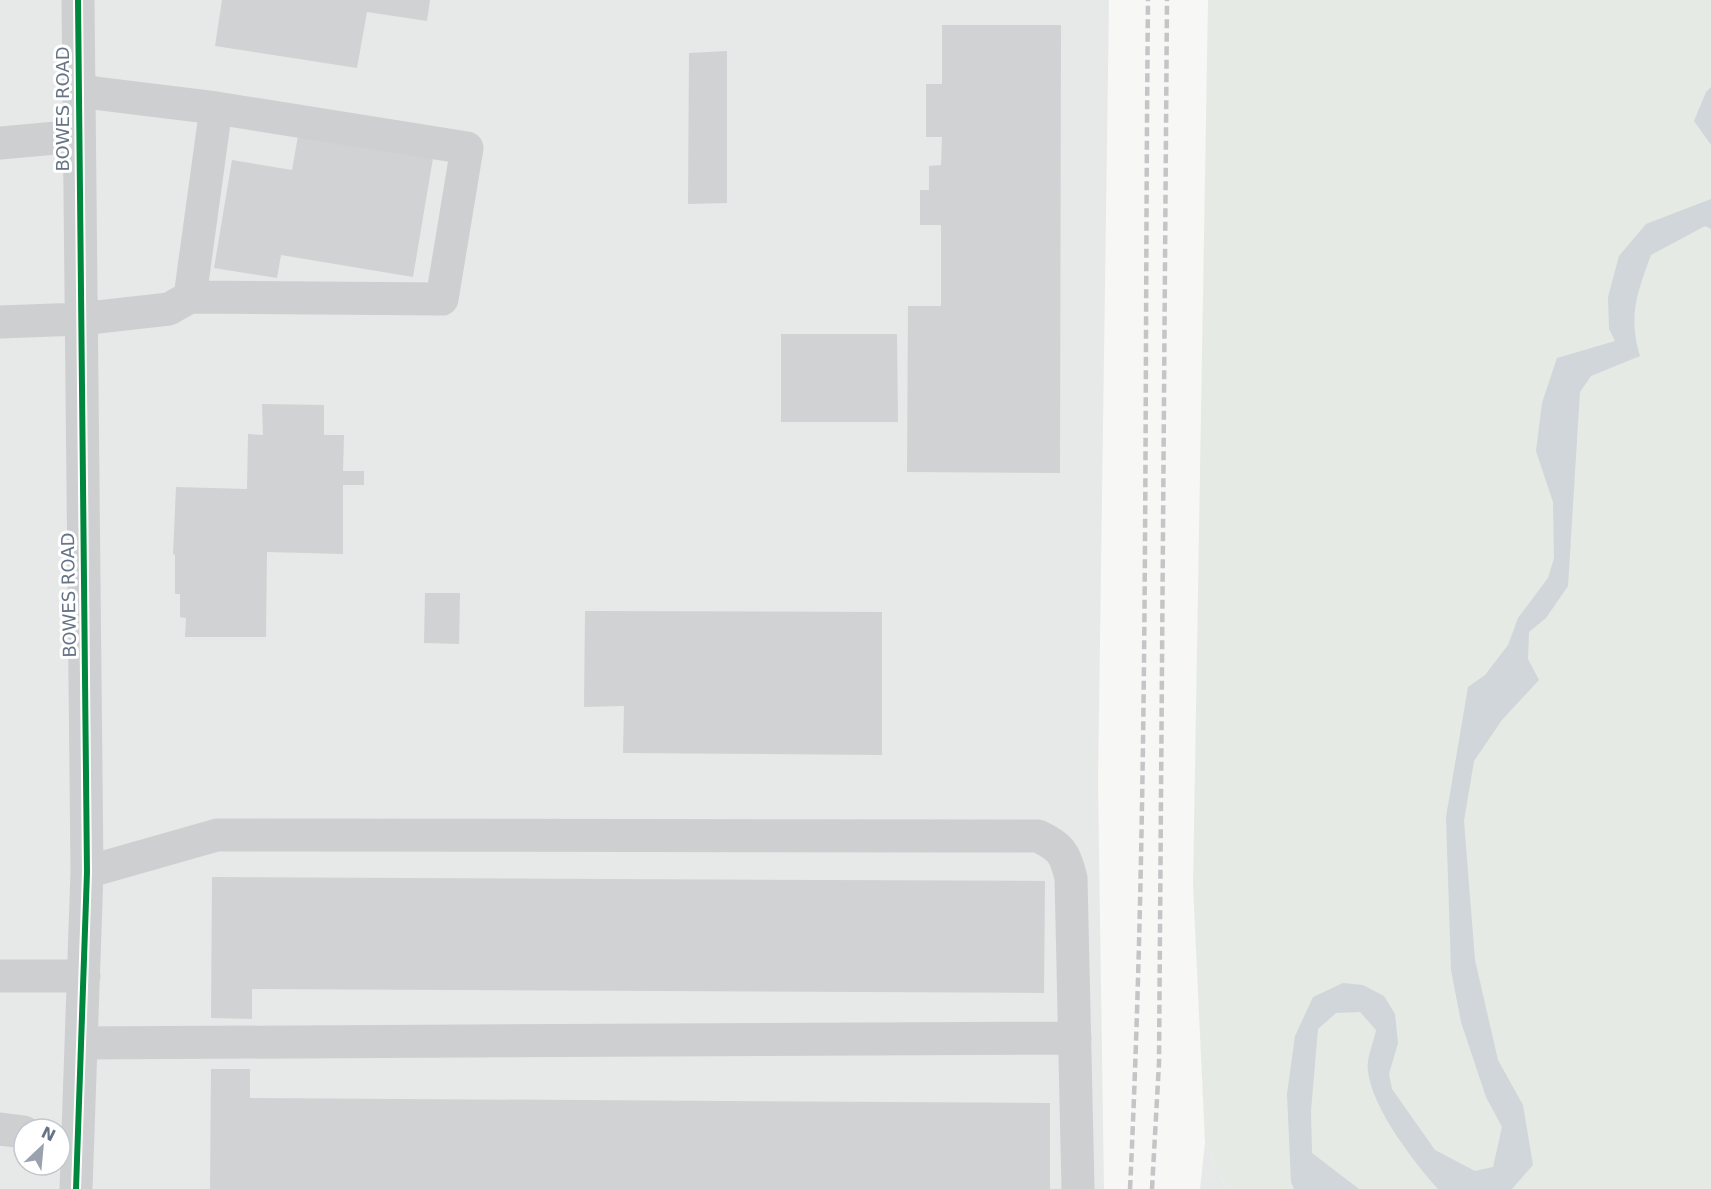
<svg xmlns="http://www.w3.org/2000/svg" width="1711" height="1189" font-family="'DejaVu Sans',sans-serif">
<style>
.built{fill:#e7e8e8;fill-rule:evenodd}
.green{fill:#e6eae4}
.water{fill:#d0d6da}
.building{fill:#d1d2d3}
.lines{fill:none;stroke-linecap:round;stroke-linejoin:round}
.minor{stroke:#cecfd1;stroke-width:33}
.rail{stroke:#c4c5c6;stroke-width:4.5;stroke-dasharray:9 4.5;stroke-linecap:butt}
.cycleway-casing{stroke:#fff;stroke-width:10}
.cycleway{stroke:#00873e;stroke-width:6}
.labels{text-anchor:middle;stroke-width:6;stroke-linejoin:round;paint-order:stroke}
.street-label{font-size:18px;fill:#667486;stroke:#fff}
</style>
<rect width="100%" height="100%" fill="#f7f7f6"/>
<path class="built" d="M0,0H1109L1098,784L1104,1189H0ZM24,1129H60V1165H24Z
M1205,1142L1226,1189H1200Z"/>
<path class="green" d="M1208,0H1711V1189H1226L1205,1142L1193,886Z"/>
<path class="water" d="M1711,87V145L1694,121L1706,92Z
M1711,199V229L1705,226L1651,255C1637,293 1628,316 1640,356L1591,376L1580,392L1568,586L1546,618L1529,632L1528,659L1539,680L1502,720L1474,761L1464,821L1475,960L1498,1060L1523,1105L1533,1165L1512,1189H1438C1413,1161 1372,1108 1368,1071C1366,1058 1374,1042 1376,1030L1360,1012L1336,1013L1318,1029L1311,1111L1312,1153L1359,1189H1294L1291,1182L1287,1094L1295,1036L1313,997L1343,983L1363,985L1384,996L1395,1014L1398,1043L1389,1074L1392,1089L1435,1150L1475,1171L1493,1167L1502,1127L1486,1097L1461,1022L1451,970L1446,817L1468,687L1485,675L1508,645L1518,618L1548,578L1554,558L1553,502L1536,451L1542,403L1557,358L1615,341L1609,329L1608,297L1619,256L1646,224Z"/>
<path class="building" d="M222,0H430L427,21L367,12L357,68L215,46Z
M942,25H1061L1060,473L907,472L908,306H941V225H920V190H929V166L941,165L942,137H926V84H942Z
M727,51V203L688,204L689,53Z
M299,130L434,152L413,277L281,255L277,278L214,268L232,160L292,170Z
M781,334H897L898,422H781Z
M262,404L324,405V435H344L343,471H364V485H343V554L267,552L266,637H185L186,618L180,617V594H175V555L173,554L176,487L247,489L248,434L263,435Z
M425,593H460L459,644L424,643Z
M585,611L882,612V755L623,753L624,706L584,707Z
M212,877L1045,881L1044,993L252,989V1019L211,1018Z
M211,1069H250V1098L1050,1103V1189H210Z"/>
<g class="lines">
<path class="minor" d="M78,91L216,108L467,148L442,299L190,297
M0,143L78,136
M0,322L80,319L169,309L190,297L216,108
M87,872L217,835L1038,836C1061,847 1065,853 1071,878L1078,1189
M0,976H84
M81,1043L1075,1038
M0,1129L24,1132
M76,1189L87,872L78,0"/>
<path class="rail" d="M1130,1189C1149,793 1144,396 1148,0
M1152,1189L1159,1063L1167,0"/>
<defs>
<path id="cycleway" d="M76,1189L87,872L78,0"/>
</defs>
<use href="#cycleway" class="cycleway-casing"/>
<use href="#cycleway" class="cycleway"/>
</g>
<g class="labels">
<g class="street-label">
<text transform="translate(63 109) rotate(-90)" y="6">BOWES ROAD</text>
<text transform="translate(69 595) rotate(-91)" y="6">BOWES ROAD</text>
</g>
</g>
<g transform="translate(42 1147) rotate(26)"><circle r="28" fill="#ffffff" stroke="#c2c7cf" stroke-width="1.5"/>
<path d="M0-4.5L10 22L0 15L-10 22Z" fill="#99a2ad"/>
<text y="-9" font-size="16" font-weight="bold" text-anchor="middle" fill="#667486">N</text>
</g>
</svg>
